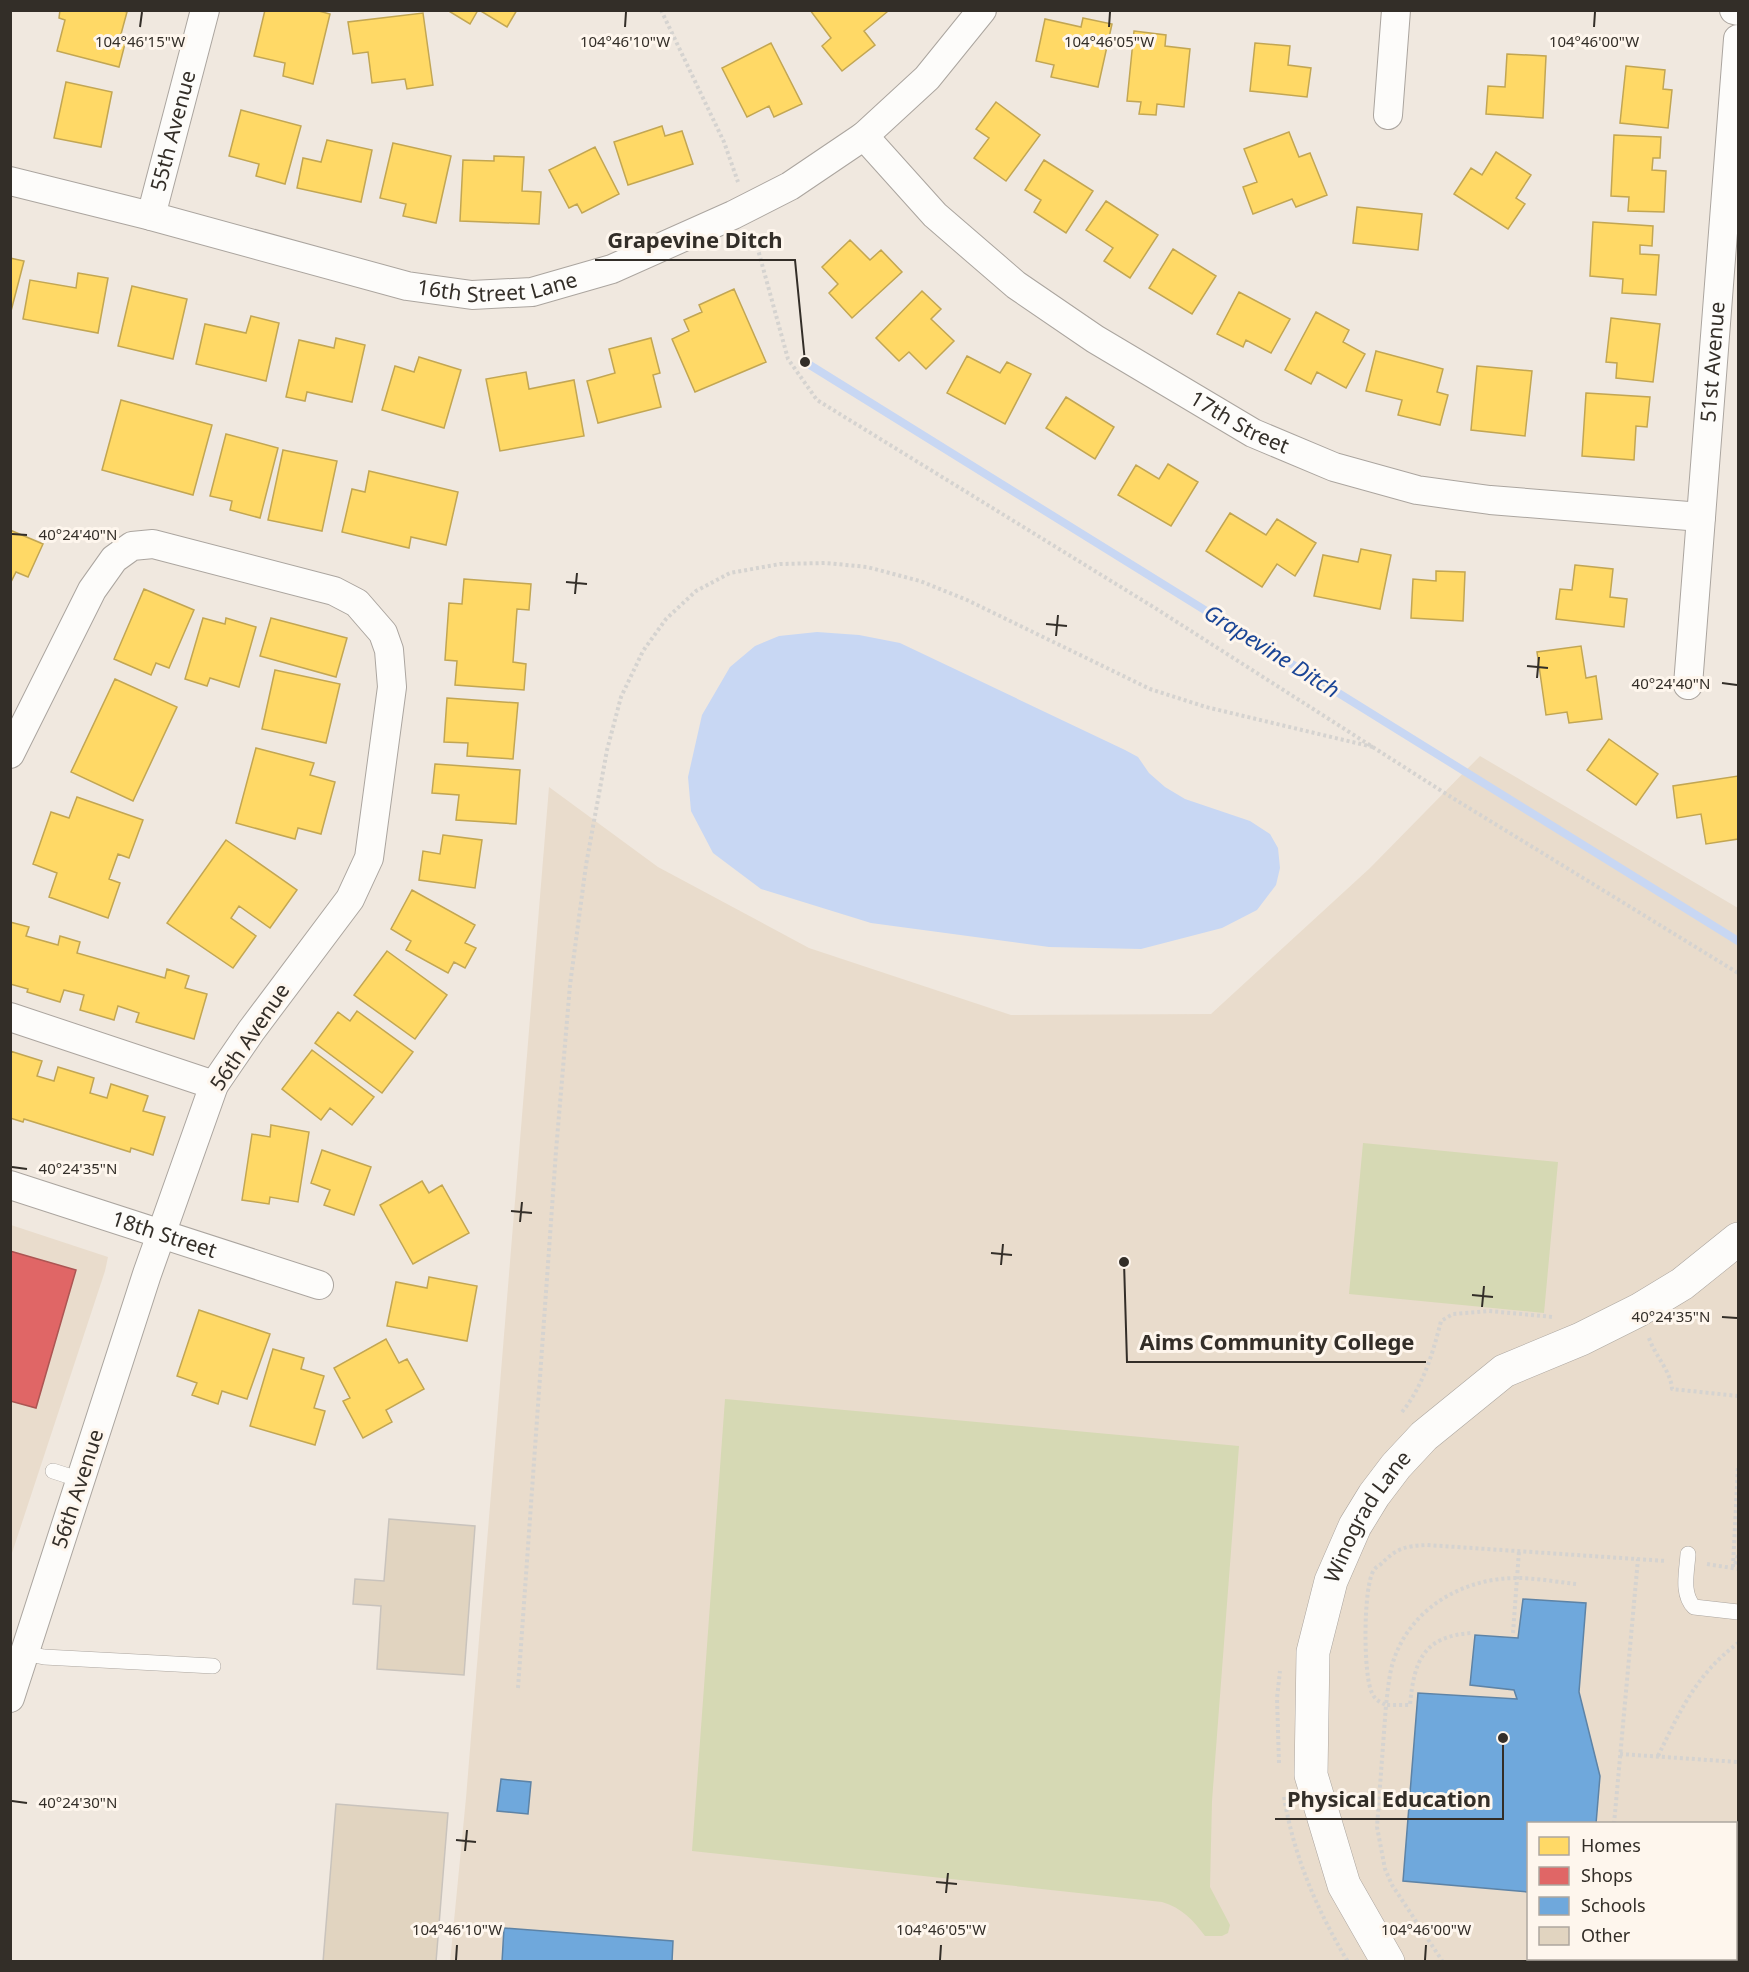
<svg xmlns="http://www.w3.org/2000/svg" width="1749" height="1972" font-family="'Noto Sans',sans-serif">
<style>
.built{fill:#e9dccc;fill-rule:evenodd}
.green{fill:#d6d9b4}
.water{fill:#c8d7f3}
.homes{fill:#ffd966;stroke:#c2a653;stroke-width:1.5}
.shops{fill:#e06666;stroke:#ac5553;stroke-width:1.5}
.schools{fill:#6fa8dc;stroke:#5d83a6;stroke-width:1.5}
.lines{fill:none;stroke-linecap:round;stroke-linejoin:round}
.stream{stroke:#c8d7f3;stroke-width:8}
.building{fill:#e1d4c0;stroke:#c9c3bc;stroke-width:1.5}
.lane-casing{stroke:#aba59f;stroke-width:16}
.street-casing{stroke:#aba59f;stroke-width:30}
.secondary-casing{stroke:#aba59f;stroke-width:34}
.path{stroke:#d5d3d0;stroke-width:4;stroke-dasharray:3 3;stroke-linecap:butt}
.lane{stroke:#fdfcfa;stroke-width:15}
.street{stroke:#fdfcfa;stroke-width:28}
.secondary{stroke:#fdfcfa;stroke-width:33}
.ticks{fill:none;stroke:#332e28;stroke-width:2}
.labels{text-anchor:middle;stroke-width:6;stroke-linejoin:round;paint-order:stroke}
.street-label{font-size:21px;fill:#332e28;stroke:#fef6ed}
.water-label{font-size:22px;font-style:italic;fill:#1a4596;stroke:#fef6ed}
.ticks-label{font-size:15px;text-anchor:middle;fill:#332e28;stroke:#fef6ed;stroke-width:6;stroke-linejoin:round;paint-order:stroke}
.leader{fill:none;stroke:#332e28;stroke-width:2}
.callout-dot{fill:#332e28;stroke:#fef6ed;stroke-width:2}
.callout-label{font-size:22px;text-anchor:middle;font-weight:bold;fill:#332e28;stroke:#fef6ed;stroke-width:6;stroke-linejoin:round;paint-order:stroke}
</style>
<rect width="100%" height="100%" fill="#f0e8df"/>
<path class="built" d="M1480,756L1738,908V1961L450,1962L466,1798L549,787L658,867L809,948L1011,1015L1211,1014L1370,868ZM1528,1824H1736V1958H1528Z
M11,1225L108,1257L105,1271L11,1556Z"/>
<path class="green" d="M1363,1143L1558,1162L1544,1313L1349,1294Z
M725,1399L1239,1446L1212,1801L1210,1887L1230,1925L1228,1933L1222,1936H1205C1193,1920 1182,1908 1162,1902L692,1851Z"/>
<path class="water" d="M817,632L859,635L900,643L1125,750L1138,757L1149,773L1165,787L1185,799L1250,821L1270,834L1278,848L1280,868L1276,885L1257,910L1222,928L1141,949L1049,947L871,923L761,889L713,853L691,811L688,777L702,715L730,667L755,646L779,636Z"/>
<path class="homes" d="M60,10H121L127,12L121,34L127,36L119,67L57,51L65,20L59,18Z
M265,10H315L330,14L313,84L283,76L285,63L254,56Z
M447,10H478L470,24Z
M479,10H517L507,27Z
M810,10H887V12L864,31L875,45L842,71L822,46L831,38Z
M423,13L433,85L407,89L405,79L372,83L368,52L353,54L348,22Z
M1083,18L1112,24L1098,87L1051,77L1054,65L1036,61L1045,19L1081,27Z
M1134,31L1166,35L1165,46L1190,49L1184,107L1157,104L1156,115L1139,114L1141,102L1127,101Z
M771,43L802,104L774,117L769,106L747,117L722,68Z
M1255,43L1290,46L1288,65L1311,68L1307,97L1250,91Z
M1507,54L1546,56L1543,118L1486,114L1488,86L1505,87Z
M1626,66L1665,70L1663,89L1672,90L1668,128L1620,123Z
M66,82L112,92L101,147L54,138Z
M996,102L1040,135L1006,181L974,158L989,138L976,129Z
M241,110L301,126L285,184L256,176L259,164L229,156Z
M662,126L665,136L682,131L693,164L628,185L614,142Z
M1289,132L1299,157L1310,153L1327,195L1296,207L1292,199L1253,214L1243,187L1257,182L1244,149Z
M1614,135L1661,137L1660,158H1653L1652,170L1666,171L1664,212L1628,211L1629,197L1611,196Z
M327,140L372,150L361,202L297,188L303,158L321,162Z
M393,143L451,156L436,223L403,216L406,204L380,198Z
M595,147L619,194L582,213L577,204L569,208L549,170Z
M1496,152L1531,175L1516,198L1525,204L1508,229L1454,194L1471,168L1482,175Z
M494,156L524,157L522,191L541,192L539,224L460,221L463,160L494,161Z
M1044,160L1093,191L1066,233L1034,212L1041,200L1025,190Z
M1106,201L1158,235L1130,278L1104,261L1113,248L1086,230Z
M1357,207L1422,214L1418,250L1353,243Z
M1593,222L1653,226L1652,246L1640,245V254L1659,255L1656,295L1622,293L1623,279L1590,276Z
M850,240L870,260L881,250L902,272L852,318L829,293L838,284L822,267Z
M1173,249L1216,276L1192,314L1149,288Z
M10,258L24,261L10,315Z
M78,273L108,278L98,333L23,319L30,280L76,288Z
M132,286L187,299L173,359L118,346Z
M734,289L766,362L695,392L672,339L689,331L684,320L702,312L699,305Z
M922,291L941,309L931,319L954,341L926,369L909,352L899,361L876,338Z
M1239,292L1290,319L1271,353L1246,340L1243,347L1217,334Z
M1316,312L1349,330L1343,342L1365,354L1346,388L1317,372L1311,384L1285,370Z
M251,316L279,323L266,381L196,364L205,324L246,333Z
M1611,318L1660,324L1653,382L1616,378L1617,363L1606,362Z
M336,338L365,345L352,402L307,392L305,401L286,397L299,340L334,348Z
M651,338L660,373L653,375L661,407L598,423L587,381L615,373L609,349Z
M1376,351L1443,369L1437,392L1448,395L1440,425L1398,415L1402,400L1366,391Z
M967,356L1000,373L1007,362L1031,374L1005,424L947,393Z
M419,357L461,370L444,428L382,410L395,366L414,372Z
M1477,366L1532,371L1525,436L1471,430Z
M526,372L529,389L574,380L584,436L500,451L486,379Z
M1586,393L1650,397L1647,427L1636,426L1634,460L1582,456Z
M1066,397L1114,427L1095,459L1046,428Z
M121,400L212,425L193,495L102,470Z
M226,434L278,448L260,518L230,510L232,501L210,496Z
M283,450L337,461L322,531L268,520Z
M1168,464L1198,482L1171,526L1118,495L1136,465L1159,479Z
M369,471L458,492L446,545L411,537L409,548L342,532L352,489L365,492Z
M1230,513L1266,535L1277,519L1316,543L1295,576L1277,564L1262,587L1206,551Z
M10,530L43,544L28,577L16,572L10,584Z
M1361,549L1391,555L1380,609L1314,596L1323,555L1358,562Z
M1575,565L1613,569L1610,597L1627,599L1624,627L1556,619L1560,589L1572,590Z
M1436,571L1465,572L1463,621L1411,618L1413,579L1436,581Z
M464,579L531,584L529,610L517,609L513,662L526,664L524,690L455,685L457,661L445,660L449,603L462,604Z
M144,589L194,610L169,668L156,663L151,675L114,659Z
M203,618L225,624L226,618L256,627L239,687L210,678L207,686L185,679Z
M271,618L347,638L336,677L260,656Z
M1581,646L1586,678L1596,676L1602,719L1569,723L1567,712L1546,715L1537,652Z
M275,670L340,684L326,743L262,729Z
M115,679L177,707L133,801L71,772Z
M447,698L518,703L513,759L467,756L468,743L444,742Z
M1609,739L1658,774L1636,805L1587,770Z
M256,748L314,763L310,775L335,782L321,834L298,828L295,839L236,823Z
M435,764L520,770L516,824L456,820L459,795L432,793Z
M1738,776V839L1706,844L1701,814L1677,818L1673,786Z
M77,797L143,820L129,858L118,854L109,879L120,883L108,918L49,897L57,873L33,864L51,812L69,818Z
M443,835L482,840L475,888L419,880L423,851L440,854Z
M226,840L297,890L270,928L239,906L231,918L256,936L233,968L167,923Z
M412,890L475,925L465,943L476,948L465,968L454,962L448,973L406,950L411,941L391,929Z
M10,922L29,927L26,936L58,945L60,936L80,942L77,953L165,978L167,969L189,976L185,988L207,994L194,1039L136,1022L139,1013L118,1006L114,1020L80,1010L84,995L64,990L60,1002L27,992L28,989L10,984Z
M387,951L447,995L415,1039L354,995Z
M357,1011L413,1052L382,1093L315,1043L338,1012L350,1021Z
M312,1050L374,1097L352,1125L330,1108L321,1120L282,1089Z
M10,1051L42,1061L37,1076L54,1081L58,1067L94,1078L90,1093L107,1098L111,1084L148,1096L143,1111L165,1117L153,1155L131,1148L130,1152L24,1119L23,1122L10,1118Z
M271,1125L309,1132L298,1202L270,1197L269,1204L242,1200L252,1134L270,1137Z
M322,1150L371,1167L354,1215L324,1205L330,1190L311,1183Z
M422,1181L429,1193L442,1185L469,1233L413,1264L380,1205Z
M429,1277L477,1286L467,1341L387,1326L396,1282L427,1288Z
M199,1310L270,1334L247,1399L222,1391L218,1404L192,1395L197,1383L177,1376Z
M386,1339L399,1363L407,1359L424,1389L386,1410L392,1422L363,1438L343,1401L350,1398L334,1368Z
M273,1349L304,1358L301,1369L324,1376L314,1408L325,1411L315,1445L250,1426Z"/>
<path class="shops" d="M10,1251L76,1270L36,1408L10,1401Z"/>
<path class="schools" d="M1523,1599L1586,1603L1579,1692L1600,1776L1596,1824H1528V1892L1403,1881L1418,1693L1517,1699L1514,1690L1470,1685L1475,1635L1518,1638Z
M501,1779L531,1782L528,1814L497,1811Z
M504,1928L673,1941L672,1962H502Z"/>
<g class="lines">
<path class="stream" d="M805,362L1738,941"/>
</g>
<path class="building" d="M389,1519L475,1526L464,1675L377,1669L381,1606L353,1604L355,1579L384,1581Z
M336,1804L448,1813L436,1962H323Z"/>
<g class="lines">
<defs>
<path id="lane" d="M53,1471L81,1480
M1688,1554C1687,1571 1681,1594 1694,1607L1738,1612
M24,1653L44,1657L213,1666"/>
<g id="street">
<path d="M1734,10L1738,11"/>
<path d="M1388,115L1396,10"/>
<path id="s1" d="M864,136L935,215L1016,285L1095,339L1253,433L1334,467L1417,490L1490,500L1701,517"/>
<path id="s2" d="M10,181L151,216L407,286L472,295L532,292L612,269L733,215L790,186L864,136L927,78L982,10"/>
<path id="s3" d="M151,216L205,10"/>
<path id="s4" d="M1688,685L1738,39"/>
<path d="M10,754L92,590L114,559L132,546L153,544L334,591L357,603L383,633L389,650L392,687L369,858L350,899L251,1031L214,1085L147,1274L10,1698"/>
<path d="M10,1017L214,1085"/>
<path id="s5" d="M10,1185L319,1285"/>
</g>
<g id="secondary">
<path id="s6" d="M1388,1962L1344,1885L1311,1775L1313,1652L1331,1581L1355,1526L1374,1495L1396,1466L1424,1436L1504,1371L1581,1339L1639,1310L1682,1284L1738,1239"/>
</g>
</defs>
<use href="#lane" class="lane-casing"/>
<use href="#street" class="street-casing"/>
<use href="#secondary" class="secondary-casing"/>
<path class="path" d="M661,10L724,142L738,182
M754,235L788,359L817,400L1155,608L1451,797L1738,973
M1649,1338C1655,1356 1671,1371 1672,1389L1738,1396
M1402,1412C1423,1386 1433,1353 1441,1321L1453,1314L1489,1311L1553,1317
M1707,1564L1738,1569
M1735,1564L1738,1555
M1733,1567L1738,1465
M1576,1584C1557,1582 1536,1578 1517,1578C1464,1578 1412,1607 1394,1659C1389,1673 1388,1690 1386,1705C1380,1702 1375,1700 1372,1693C1363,1676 1363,1585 1374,1570C1376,1567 1379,1566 1381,1564C1397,1548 1405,1546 1427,1545L1666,1561
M1513,1633L1519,1551
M518,1688L556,1151L570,985L586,865L607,750L621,697L643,651L666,619L696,591L730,573L780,564L826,563L867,567L920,581L967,600L1150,689L1206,707L1373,747
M1620,1754L1738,1762
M1658,1756C1681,1709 1696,1675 1738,1643
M1279,1763L1277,1698L1280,1671
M1284,1797C1294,1857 1317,1910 1348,1962
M1614,1824L1638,1559
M1443,1962L1392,1885L1385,1869L1377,1827L1386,1705H1410C1414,1661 1423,1636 1472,1633"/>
<use href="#lane" class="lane"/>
<use href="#street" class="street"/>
<use href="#secondary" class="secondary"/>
</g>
<path class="ticks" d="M140,27L142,12M625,27L626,12M1109,27L1110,12M1594,27L1595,12M12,534L27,535M566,582L587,584M575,594L577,573M1046,624L1067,626M1056,636L1058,615M1527,666L1548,668M1537,678L1539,657M1722,683L1737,685M12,1167L27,1169M511,1211L532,1213M520,1222L522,1202M991,1253L1012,1255M1001,1265L1003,1244M1472,1295L1493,1297M1482,1307L1484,1286M1722,1317L1737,1318M12,1801L27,1803M456,1840L476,1842M465,1851L467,1830M936,1882L957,1884M946,1893L948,1873M456,1960L457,1945M940,1960L941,1945M1425,1960L1426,1945"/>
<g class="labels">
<g class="street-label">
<text dy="7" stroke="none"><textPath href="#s3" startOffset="88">55th Avenue</textPath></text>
<text dy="7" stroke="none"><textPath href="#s2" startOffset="502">16th Street Lane</textPath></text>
<text dy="7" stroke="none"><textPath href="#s4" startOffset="324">51st Avenue</textPath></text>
<text dy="7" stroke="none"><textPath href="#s1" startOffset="476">17th Street</textPath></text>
<text transform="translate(250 1037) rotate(-56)" y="7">56th Avenue</text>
<text dy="7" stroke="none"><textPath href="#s5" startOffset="162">18th Street</textPath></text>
<text transform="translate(78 1489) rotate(-72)" y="7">56th Avenue</text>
<text dy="7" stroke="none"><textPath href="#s6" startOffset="474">Winograd Lane</textPath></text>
</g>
<g class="water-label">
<text transform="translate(1272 651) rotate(32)" y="8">Grapevine Ditch</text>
</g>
</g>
<g class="ticks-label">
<text x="140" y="47">104°46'15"W</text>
<text x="625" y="47">104°46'10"W</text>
<text x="1109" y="47">104°46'05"W</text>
<text x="1594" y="47">104°46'00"W</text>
<text x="78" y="540">40°24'40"N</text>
<text x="1671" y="689">40°24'40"N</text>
<text x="78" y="1174">40°24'35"N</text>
<text x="1671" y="1322">40°24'35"N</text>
<text x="78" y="1808">40°24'30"N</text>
<text x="457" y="1935">104°46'10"W</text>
<text x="941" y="1935">104°46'05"W</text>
<text x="1426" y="1935">104°46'00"W</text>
</g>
<path class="leader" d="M805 362L795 260H595M1124 1262L1127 1362H1426M1503 1738L1503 1819H1275"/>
<g class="callout-dot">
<circle cx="805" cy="362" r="6"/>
<circle cx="1124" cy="1262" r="6"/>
<circle cx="1503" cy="1738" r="6"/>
</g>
<g class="callout-label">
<text x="695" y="248">Grapevine Ditch</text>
<text x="1277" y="1350">Aims Community College</text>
<text x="1389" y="1807">Physical Education</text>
</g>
<rect width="1749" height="1972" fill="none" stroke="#332e28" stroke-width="24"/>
<rect x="1527" y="1822" width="210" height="138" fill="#fef6ed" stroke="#ada69e" stroke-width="1.5"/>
<rect x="1539" y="1837" width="30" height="18" fill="#ffd966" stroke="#ada69e" stroke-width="1.5"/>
<text x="1581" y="1852" font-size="18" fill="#332e28">Homes</text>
<rect x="1539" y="1867" width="30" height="18" fill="#e06666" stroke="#ada69e" stroke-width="1.5"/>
<text x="1581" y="1882" font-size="18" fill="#332e28">Shops</text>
<rect x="1539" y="1897" width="30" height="18" fill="#6fa8dc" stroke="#ada69e" stroke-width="1.5"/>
<text x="1581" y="1912" font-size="18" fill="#332e28">Schools</text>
<rect x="1539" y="1927" width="30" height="18" fill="#e1d4c0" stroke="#ada69e" stroke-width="1.5"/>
<text x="1581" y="1942" font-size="18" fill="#332e28">Other</text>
</svg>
